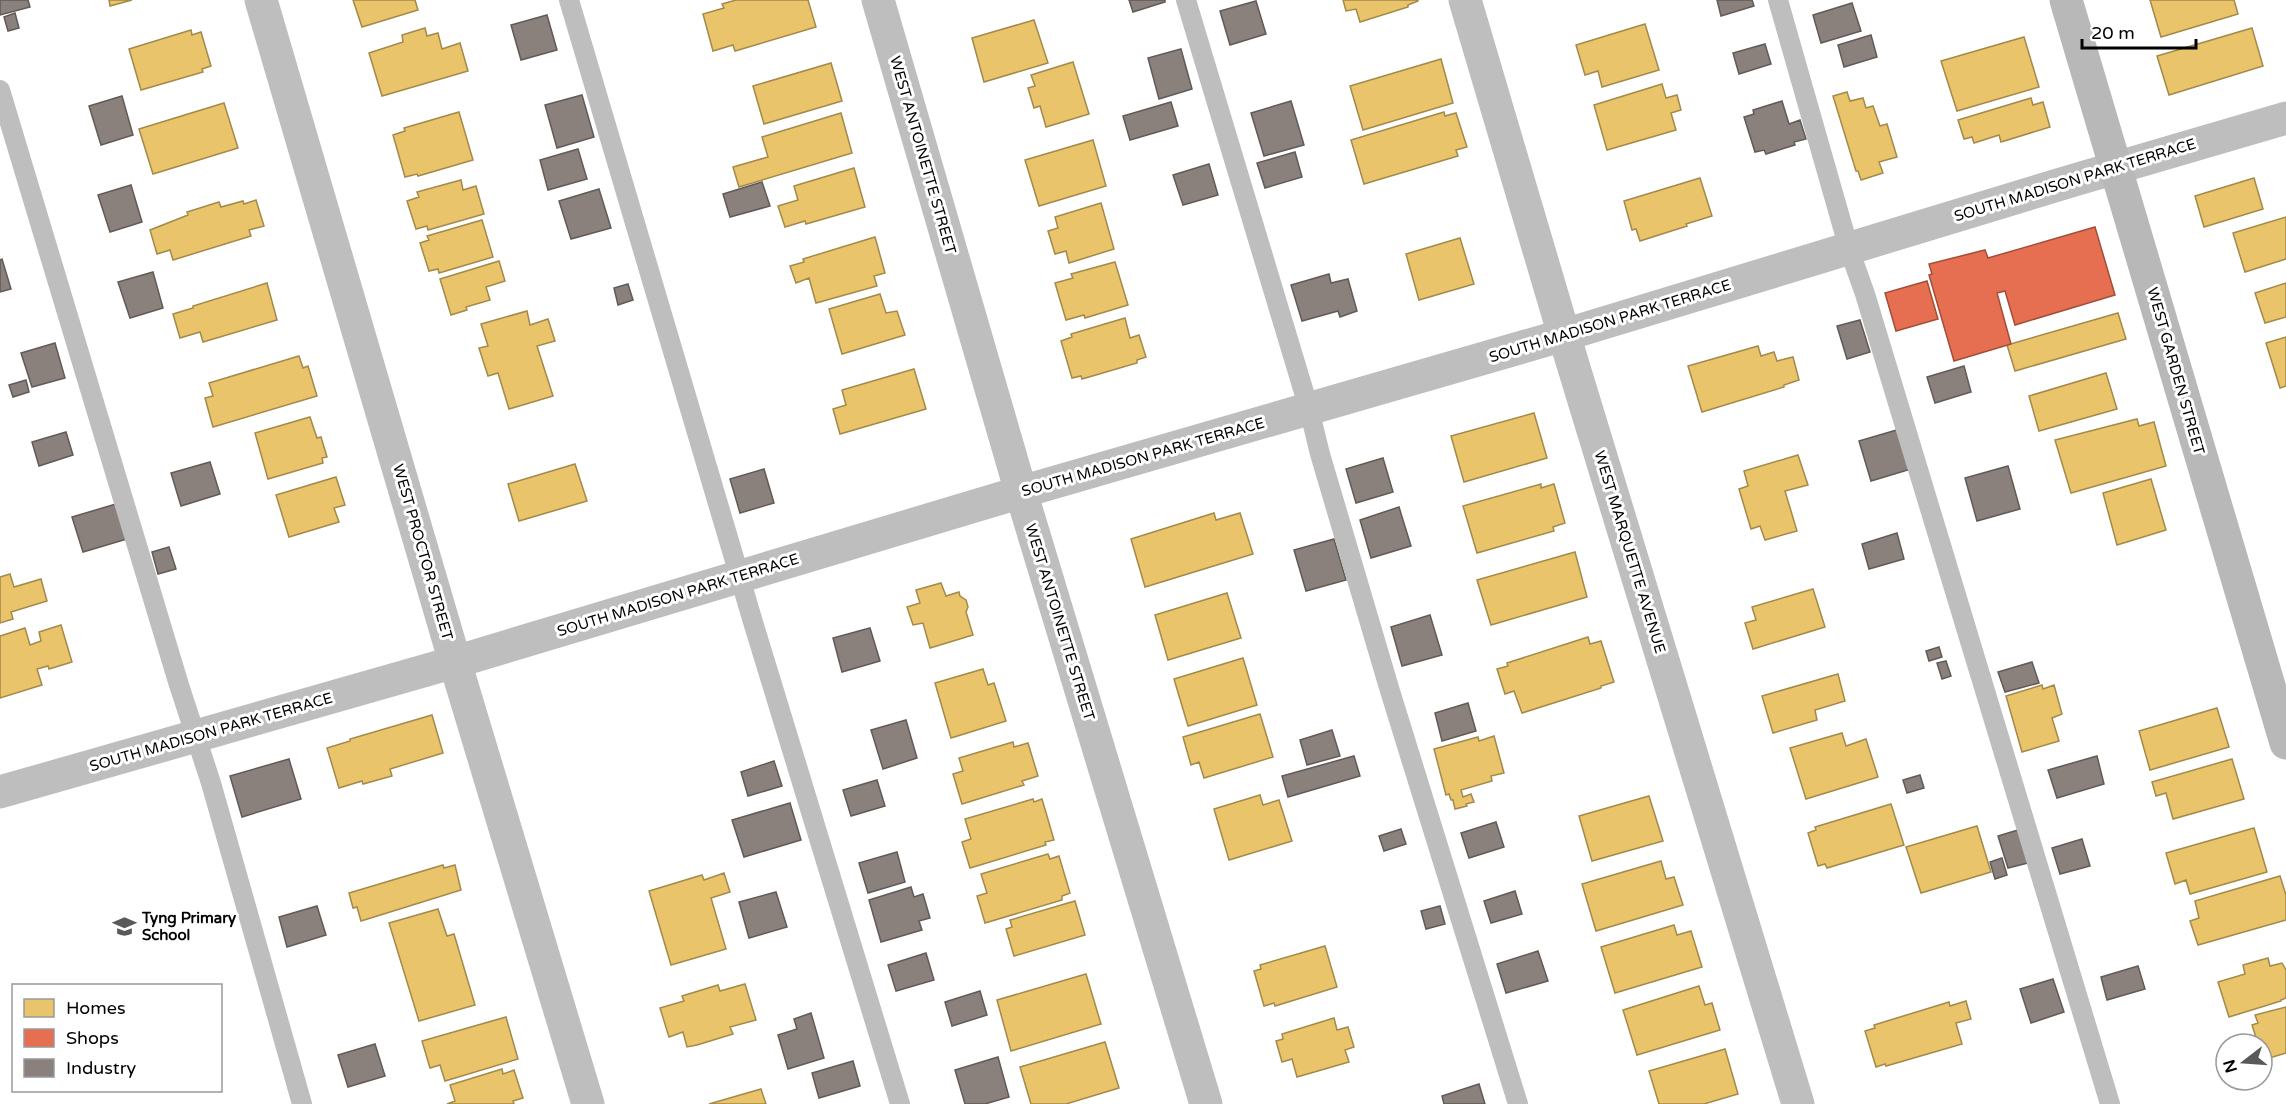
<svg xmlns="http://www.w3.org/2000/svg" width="2286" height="1104" font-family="'Varela Round',sans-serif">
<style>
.homes{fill:#e9c46a;stroke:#a3894a;stroke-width:1.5}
.shops{fill:#e76f51;stroke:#a24e39;stroke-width:1.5}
.industry{fill:#8a817c;stroke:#615a57;stroke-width:1.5}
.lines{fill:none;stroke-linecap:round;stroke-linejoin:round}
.service{stroke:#bebebe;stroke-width:20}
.minor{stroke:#bebebe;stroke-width:33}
.secondary{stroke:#b8b8b8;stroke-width:33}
.labels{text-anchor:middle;stroke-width:6;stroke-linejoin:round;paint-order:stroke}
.street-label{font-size:15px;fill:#000;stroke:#fff}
.poi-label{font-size:15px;font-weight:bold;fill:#000;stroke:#fff;text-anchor:start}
</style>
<rect width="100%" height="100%" fill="#fff"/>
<path class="homes" d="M109,0H132L110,6Z
M353,0H415L418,10L362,27Z
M736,0H808L816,27L735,51L733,45L713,51L703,14L724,8L722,4Z
M1343,0H1418V1L1408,5V7L1360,22L1356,9L1346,11Z
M2150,0H2234L2238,14L2161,37Z
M1034,20L1048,63L984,82L972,38Z
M1645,24L1659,70L1602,87L1598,71L1585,75L1576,45Z
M425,28L427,36L438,33L442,49L460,43L468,71L382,96L369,53L403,42L402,35Z
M2252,28L2263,66L2169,95L2157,56Z
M191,30L192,35L201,32L211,66L202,69L203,72L141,90L129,49Z
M2024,37L2039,87L1957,111L1941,61Z
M1441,59L1453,103L1363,130L1350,86Z
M1073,62L1089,114L1046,127L1040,106L1034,108L1028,88L1035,86L1031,75Z
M831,63L842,101L764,124L753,86Z
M1662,84L1666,98L1677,95L1681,110L1671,113L1676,130L1607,150L1594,105Z
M1847,92L1850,101L1863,98L1866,108L1873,106L1880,126L1887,124L1897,157L1879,162L1883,173L1861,180L1858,171H1856L1833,96Z
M2031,98L2033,105L2043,102L2050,127L2001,142L1999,135L1974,143L1972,137L1964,139L1958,120Z
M224,103L238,148L153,174L139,129Z
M459,112L473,160L418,176L417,174L405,177L393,135L405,131L404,128Z
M1444,112L1445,116L1456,113L1467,147L1456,150L1458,156L1364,184L1351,140Z
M841,113L852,153L739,187L733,167L768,157L762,137Z
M1093,140L1106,186L1039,206L1025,160Z
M854,168L865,207L806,224L805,221L785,227L778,206L798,200L794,186Z
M1700,178L1712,216L1686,224L1687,226L1640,241L1636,229L1632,230L1624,201Z
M2254,178L2263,209L2204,227L2195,196Z
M461,180L463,190L476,186L484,214L428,230L427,226L416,229L407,201L419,197L417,192Z
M256,200L264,226L249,230L251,236L173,260L170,250L157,254L150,230L188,215L187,212L219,202L221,207L243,201L244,204Z
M1101,203L1114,249L1069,263L1066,251L1055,254L1048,231L1058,228L1055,217Z
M2286,217V259L2245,272L2233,233Z
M482,220L493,257L439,273L438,269L429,271L420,243L429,240L427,236Z
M875,237L885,273L874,276L877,286L816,303L809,278L796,283L790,266L804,262L803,259Z
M1460,238L1474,284L1419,300L1406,254Z
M499,261L505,281L486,287L490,300L466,307L467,310L451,315L440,279Z
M1115,262L1128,305L1085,318L1084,315L1066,320L1055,283L1073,278L1071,274Z
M267,283L277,320L203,342L200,332L180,338L173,314L193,308V306Z
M2286,283V317L2265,323L2255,293Z
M880,294L886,313L897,311L905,335L842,354L829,309Z
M527,311L530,325L548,319L555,341L537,346L553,396L509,409L498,373L488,376L479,348L488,346L481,324Z
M2118,313L2126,339L2015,371L2007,345Z
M1125,318L1130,338L1139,335L1146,357L1137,360V363L1082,379L1081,376L1072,378L1061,341L1072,337L1071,334Z
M2286,337V386L2280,388L2266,343Z
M1758,346L1761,356L1774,352L1777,361L1793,357L1799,380L1784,385V387L1702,412L1688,366Z
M299,356L303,368L308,366L317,396L213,427L205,398L213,396L209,383Z
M914,369L926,409L840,434L833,409L846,405L842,390Z
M2106,373L2117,409L2039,431L2029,396Z
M1534,413L1547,458L1464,482L1451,436Z
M310,417L317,438L321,437L327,457L322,458L323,463L268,479L255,433Z
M2137,419L2139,426L2154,422L2166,466L2071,493L2055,440Z
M1798,455L1808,485L1785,491L1797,531L1765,540L1760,526L1751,529L1739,489L1748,486L1744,471Z
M575,464L587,501L519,521L508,484Z
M336,477L345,505L334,508L339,522L289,537L276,495Z
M2151,479L2166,530L2117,545L2103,493Z
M1541,484V488L1554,484L1565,523L1553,527L1554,531L1477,553L1463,506Z
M1214,513L1216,520L1240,513L1253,554L1145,587L1131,539Z
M1575,552L1587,597L1491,625L1477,580Z
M10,574L14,587L41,579L47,601L11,612L13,619L0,623V577Z
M941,583L946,596L959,592L960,596L966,600L968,607L966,612L973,635L930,648L923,623L913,625L907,607L920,603L916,590Z
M1813,589L1825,627L1753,649L1745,623L1756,620L1752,607Z
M1227,593L1241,638L1168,660L1155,615Z
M61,625L72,662L49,669L48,666L37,669L42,685L0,698V636L25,628L30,645L41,641L39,632Z
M1588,637L1590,644L1601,641L1614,682L1601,686V688L1522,713L1514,691L1505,694L1497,669L1508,666L1507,663Z
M1243,658L1257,705L1188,726L1174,679Z
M983,669L988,685L994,683L1006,721L951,738L935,683Z
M1838,674L1845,701L1815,710L1817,720L1773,733L1762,696Z
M2042,685L2043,689L2054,685L2062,714L2052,718L2059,741L2022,752L2006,696Z
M2217,708L2229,747L2150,770L2139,731Z
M1260,714L1273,757L1204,778L1199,762L1191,765L1183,737Z
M432,715L443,753L390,769L392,776L363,784L362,781L339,788L327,748L350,741V739Z
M1842,733L1846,746L1866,739L1878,777L1806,799L1790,748Z
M1494,736L1504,773L1491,776L1492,781L1461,790L1463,797L1471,794L1474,802L1466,804L1467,806L1455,809L1453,800H1451L1449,794L1446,795L1434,749L1478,737L1479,741Z
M1013,742L1014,747L1028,743L1038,776L1022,781L1024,785L962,804L953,774L963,771L959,758Z
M2232,759L2244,799L2173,819L2166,793L2156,796L2152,782Z
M1260,795L1263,805L1279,800L1292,841L1229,860L1214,809Z
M1649,796L1663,841L1592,861L1579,816Z
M1033,799L1034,802L1042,799L1054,840L1045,842L1046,845L970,868L962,842L971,839L965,819Z
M1891,804L1904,845L1827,868L1825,864L1818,866L1808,833L1816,830L1815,827Z
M1977,826L1991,872L1921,893L1906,847Z
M2254,828L2267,872L2190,894L2186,880L2175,884L2166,853Z
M1048,854L1050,859L1059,856L1070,893L1062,896V900L985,923L977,896L987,893L981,874Z
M1661,861L1666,879L1674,877L1683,905L1596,931L1582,884Z
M443,865L444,868L455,865L461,890L361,921L357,907L353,908L349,893Z
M724,873L730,892L711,898L726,949L671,965L649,891L702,875L704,880Z
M2280,876L2286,895V920L2198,945L2190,921L2199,918L2195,901Z
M1075,901L1085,935L1014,956L1006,929L1012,927L1010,920Z
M438,909L447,936L454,934L475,1005L419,1021L389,923Z
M1674,925L1677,935L1691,931L1702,967L1615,993L1601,947Z
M1325,946L1337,987L1275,1006L1274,1003L1264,1006L1254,971L1261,969L1260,965Z
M2268,958L2270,966L2282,963L2286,970V998L2281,1000V1001L2229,1017L2218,982L2245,974L2243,965Z
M1086,974L1101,1024L1011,1051L997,1000Z
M745,984L756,1020L730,1027L733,1034L697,1045L687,1047L683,1032L669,1037L660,1008L684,1001L682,996L718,985L720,991Z
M1699,986L1705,1005L1712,1003L1720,1030L1637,1055L1623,1010Z
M1966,1001L1971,1019L1956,1023L1962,1044L1886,1066L1885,1064L1876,1067L1865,1031L1875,1028L1874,1025L1949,1002L1950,1006Z
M2286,1007V1053L2263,1060L2262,1044H2258L2252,1025L2258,1023L2255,1015Z
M506,1017L518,1059L445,1081L440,1065L430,1068L422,1041Z
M1334,1018L1337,1030L1348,1027L1354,1047L1345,1050L1349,1062L1297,1077L1292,1059L1282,1062L1276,1041L1283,1039L1282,1034Z
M1105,1042L1119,1088L1066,1104H1031L1020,1067Z
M1725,1049L1738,1094L1704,1104H1659L1649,1071Z
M502,1069L503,1074L514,1070L523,1098L513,1101L514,1104H447L455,1101L450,1085Z
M761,1089L766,1104H709Z"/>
<path class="shops" d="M2095,227L2115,295L2015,325L2005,291L1997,293L2011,344L1954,361L1929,275L1932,274L1929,264L1985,250L1988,258Z
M1927,281L1938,319L1896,331L1885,293Z"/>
<path class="industry" d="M0,0H28L30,7L0,15Z
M1129,0H1165V2L1133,12Z
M1717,0H1752L1754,6L1721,16Z
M1256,1L1266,34L1230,45L1220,11Z
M1852,3L1861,31L1821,43L1813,15Z
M15,13L19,28L8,31L4,17Z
M547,15L557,50L521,60L511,25Z
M1871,35L1877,57L1844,67L1838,45Z
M1765,44L1771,64L1739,74L1733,53Z
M1181,49L1192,89L1159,99L1148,58Z
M582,95L594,137L557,148L545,105Z
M122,96L133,135L101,145L89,106Z
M1291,101L1304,145L1264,156L1251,113Z
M1782,101L1789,124L1800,120L1806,139L1794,142L1795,145L1766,154L1764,150L1755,152L1744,117L1754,114L1753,110Z
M1171,102L1178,126L1130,140L1123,116Z
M578,149L587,179L548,190L540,160Z
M1295,152L1302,177L1265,188L1257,163Z
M1209,164L1218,195L1183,205L1173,175Z
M762,182L770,206L730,217L723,194Z
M131,185L142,222L110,232L98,195Z
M599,189L611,228L571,239L559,201Z
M2,259L11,289L0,292V260Z
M153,272L163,308L130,318L118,282Z
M1329,274L1331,283L1348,279L1357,311L1340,317L1338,311L1302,321L1291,285Z
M628,284L633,300L618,305L614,288Z
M1860,320L1870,352L1847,359L1837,326Z
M55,343L65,378L32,387L21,353Z
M1964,366L1971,392L1935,403L1927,377Z
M26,380L29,392L13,397L9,385Z
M1900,429L1911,469L1871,481L1859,441Z
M66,432L73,455L39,466L32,442Z
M1383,458L1393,492L1356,503L1346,469Z
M210,462L220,494L181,506L171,473Z
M2008,466L2020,509L1977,521L1965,478Z
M764,469L774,503L740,513L730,479Z
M116,504L127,539L83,552L72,517Z
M1399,507L1411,546L1371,558L1360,520Z
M1897,533L1904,559L1869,569L1862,544Z
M1334,539L1346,580L1306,591L1294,550Z
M169,547L176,569L158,574L152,552Z
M1430,615L1442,655L1402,666L1391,627Z
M870,628L880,661L842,672L833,638Z
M1939,647L1942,657L1929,661L1926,651Z
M1946,661L1951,676L1942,679L1937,663Z
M2032,662L2039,683L2005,692L1998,672Z
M1468,703L1476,731L1442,741L1435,713Z
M906,720L917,758L883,769L871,730Z
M1332,730L1340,756L1307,765L1300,740Z
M1354,756L1360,776L1288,797L1282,776Z
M2097,756L2104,784L2057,798L2048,770Z
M289,759L301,799L242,817L230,776Z
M774,761L782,786L748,796L741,772Z
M1920,775L1924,788L1907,793L1903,780Z
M877,780L885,806L851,816L843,790Z
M790,803L801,840L744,857L732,820Z
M1496,822L1504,847L1469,858L1461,833Z
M1401,829L1406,844L1384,851L1379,836Z
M2018,830L2028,863L2008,868L1998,836Z
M2082,839L2090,866L2060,874L2052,848Z
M897,852L905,882L868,893L859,863Z
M2002,858L2007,875L1995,879L1990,862Z
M911,887L914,897L923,894L930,918L919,921L922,930L881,942L869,900Z
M1515,891L1522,914L1491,923L1484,901Z
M776,892L787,927L749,938L739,902Z
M317,906L326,935L287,947L279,917Z
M1440,906L1445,924L1426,929L1421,911Z
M1538,951L1548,981L1506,993L1497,964Z
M926,953L934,980L896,991L888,965Z
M2138,966L2145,989L2107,1000L2101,977Z
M2053,979L2064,1012L2031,1023L2020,989Z
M980,991L987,1015L952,1026L945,1002Z
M811,1013L824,1058L788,1069L778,1035L797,1029L794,1019Z
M375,1044L385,1076L348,1087L338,1055Z
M998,1057L1009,1097L985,1104H965L955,1070Z
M853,1061L860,1086L819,1098L812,1073Z
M1479,1084L1485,1104H1444L1442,1096Z"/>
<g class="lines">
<path class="service" d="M569,0L753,622L900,1104
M1186,0L1309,409L1320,454L1390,691L1518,1104
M1778,0L1849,249L1865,294L2110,1104
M0,90L179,685L211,783L302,1104"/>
<path class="minor" d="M261,0L455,662L588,1104
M878,0L1021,492L1206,1104
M1465,0L1564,335L1798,1104
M0,792L455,662L1021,492L1564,335L2071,181L2286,118"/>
<path class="secondary" d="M2066,0L2286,743"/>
</g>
<defs>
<symbol id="school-bare" viewBox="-9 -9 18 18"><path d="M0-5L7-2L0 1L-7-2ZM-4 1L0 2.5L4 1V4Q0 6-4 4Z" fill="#595959" stroke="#fff" stroke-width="2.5" paint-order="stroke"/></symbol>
</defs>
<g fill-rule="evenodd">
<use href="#school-bare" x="108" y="910" width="33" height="33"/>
</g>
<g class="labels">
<g class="street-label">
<text transform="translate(923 155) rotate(74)" y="5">WEST ANTOINETTE STREET</text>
<text transform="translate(2075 180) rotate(-17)" y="5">SOUTH MADISON PARK TERRACE</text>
<text transform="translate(1610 321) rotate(-17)" y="5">SOUTH MADISON PARK TERRACE</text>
<text transform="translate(2176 371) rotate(74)" y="5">WEST GARDEN STREET</text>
<text transform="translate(1143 457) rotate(-16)" y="5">SOUTH MADISON PARK TERRACE</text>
<text transform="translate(423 552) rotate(74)" y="5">WEST PROCTOR STREET</text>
<text transform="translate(1630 552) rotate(73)" y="5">WEST MARQUETTE AVENUE</text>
<text transform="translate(678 595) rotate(-17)" y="5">SOUTH MADISON PARK TERRACE</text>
<text transform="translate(1060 622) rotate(73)" y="5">WEST ANTOINETTE STREET</text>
<text transform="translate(211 732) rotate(-16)" y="5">SOUTH MADISON PARK TERRACE</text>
</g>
<g class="poi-label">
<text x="142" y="923">Tyng Primary<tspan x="142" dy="17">School</tspan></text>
</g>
</g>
<rect x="12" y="984" width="210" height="108" fill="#ffffff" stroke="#999999" stroke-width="1.5"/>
<rect x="24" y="999" width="30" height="18" fill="#e9c46a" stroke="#999999" stroke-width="1.5"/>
<text x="66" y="1014" font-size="18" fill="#000000">Homes</text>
<rect x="24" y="1029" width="30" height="18" fill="#e76f51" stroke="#999999" stroke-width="1.5"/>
<text x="66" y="1044" font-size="18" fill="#000000">Shops</text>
<rect x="24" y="1059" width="30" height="18" fill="#8a817c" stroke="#999999" stroke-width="1.5"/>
<text x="66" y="1074" font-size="18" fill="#000000">Industry</text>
<g transform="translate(2244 1062) rotate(253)"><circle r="28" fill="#ffffff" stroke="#999999" stroke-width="1.5"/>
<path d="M0-4.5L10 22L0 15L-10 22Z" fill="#595959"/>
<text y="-9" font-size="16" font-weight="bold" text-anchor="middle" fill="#000000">N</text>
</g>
<path d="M2082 39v9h114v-9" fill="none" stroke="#000000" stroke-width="3"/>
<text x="2091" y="39" font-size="18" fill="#000000" stroke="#ffffff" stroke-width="4.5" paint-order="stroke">20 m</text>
</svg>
